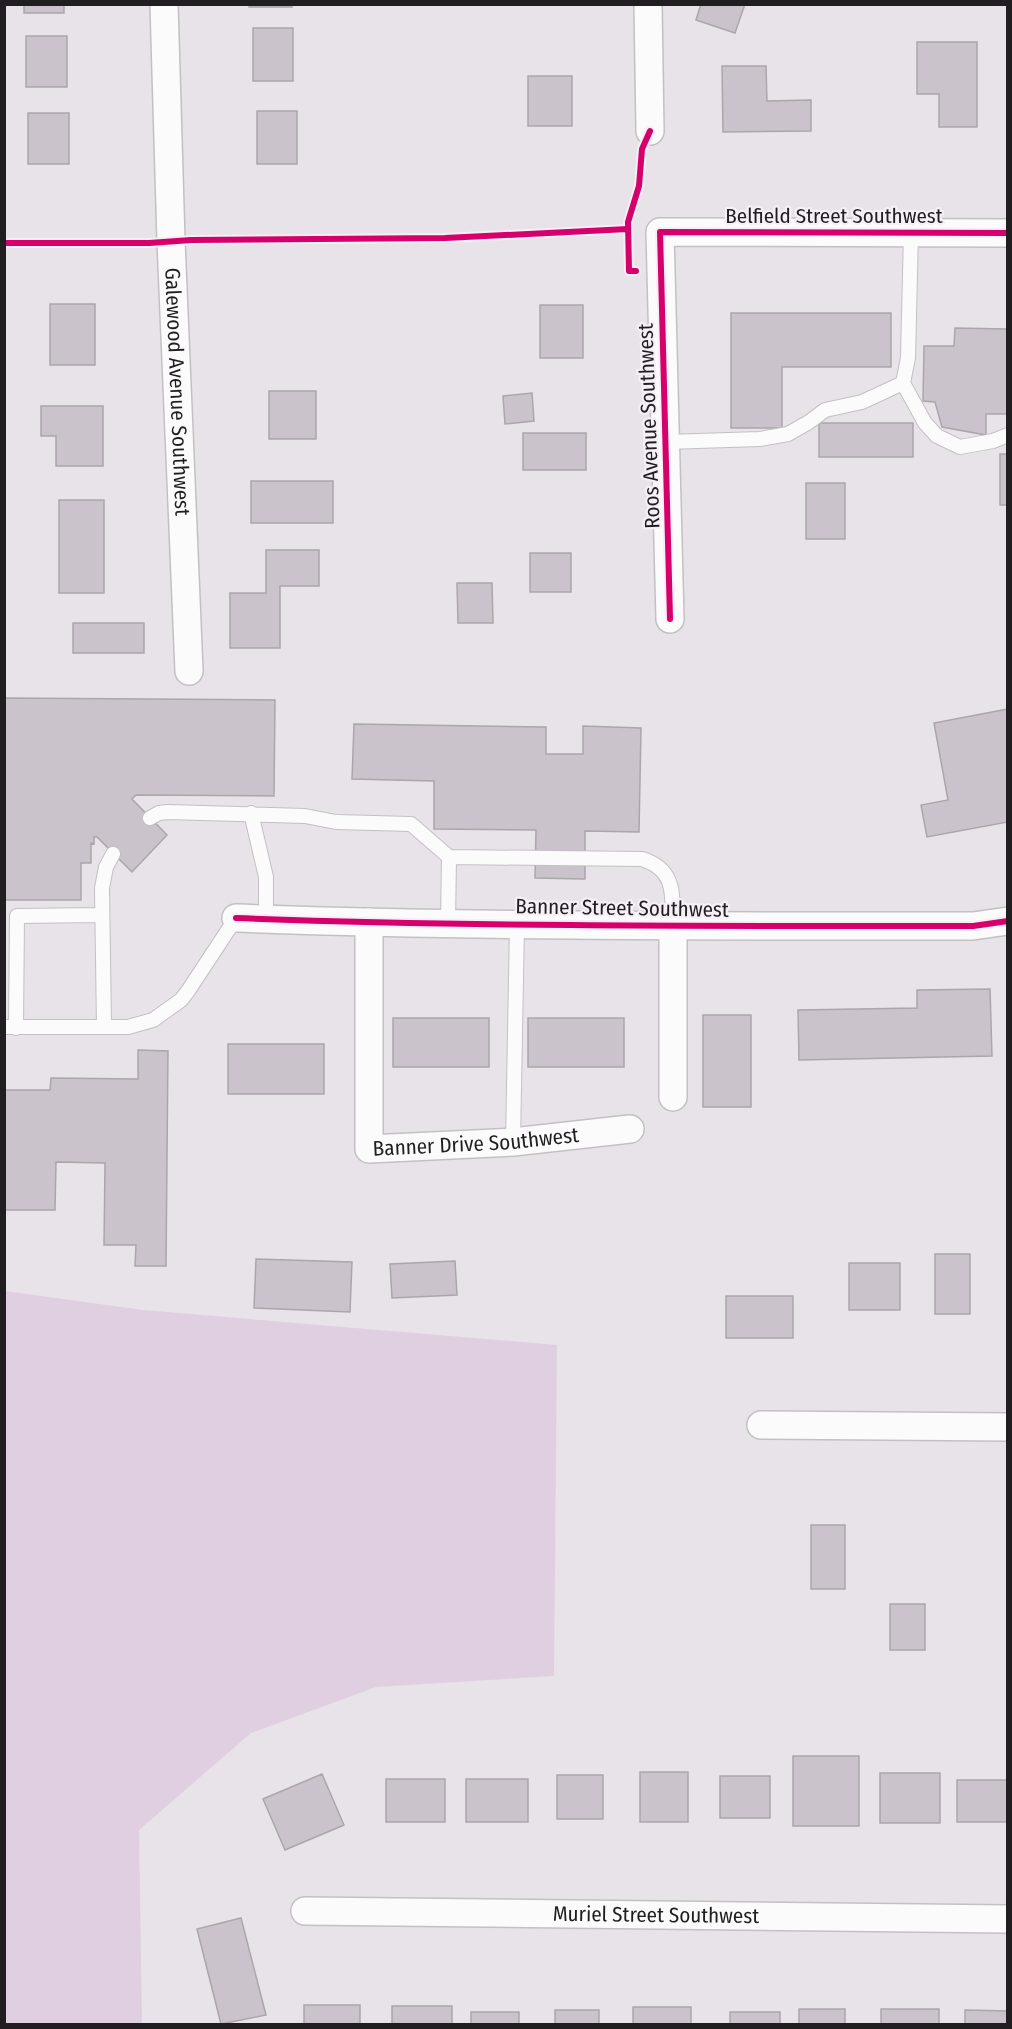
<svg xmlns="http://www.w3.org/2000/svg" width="1012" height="2029" font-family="'Fira Sans Condensed',sans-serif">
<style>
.green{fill:#e0cfe0}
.building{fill:#cbc3cb;stroke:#aaa6aa;stroke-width:1.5}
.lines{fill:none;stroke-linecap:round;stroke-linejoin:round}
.lane-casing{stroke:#c3c0c3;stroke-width:16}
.street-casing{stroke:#c3c0c3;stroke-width:30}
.lane{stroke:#fcfbfc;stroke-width:14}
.street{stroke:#fcfbfc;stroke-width:27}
.cycleway-casing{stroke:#f6eff6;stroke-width:10}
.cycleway{stroke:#d6006c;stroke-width:6}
.labels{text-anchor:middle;stroke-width:4.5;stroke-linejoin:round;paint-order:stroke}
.street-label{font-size:21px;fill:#201e20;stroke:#f6eff6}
</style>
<rect width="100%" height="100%" fill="#e8e3e8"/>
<path class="green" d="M5,1291L143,1310L557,1345L554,1676L376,1687L251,1733L139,1830L142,2024H5Z"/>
<path class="building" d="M24,4H64V13H24Z
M249,4H292V7H249Z
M701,4H745L735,33L696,20Z
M253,28H293V81H253Z
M26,36H67V87H26Z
M917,42H977V127H939V94H917Z
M722,66H766L767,101L811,100V131L723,132Z
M528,76H572V126H528Z
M257,111H297V164H257Z
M28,113H69V164H28Z
M50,304H95V365H50Z
M540,305H583V358H540Z
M731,313H891V367H782V428H731Z
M955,328L1008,329V414H986V435L942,427L935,402L923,401L924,346H954Z
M269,391H316V439H269Z
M532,393L534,421L505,424L503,396Z
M41,406H103V466H56V436H41Z
M819,423H913V457H819Z
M523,433H586V470H523Z
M1000,454H1008V505H1000Z
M251,481H333V523H251Z
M806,483H845V539H806Z
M59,500H104V593H59Z
M266,550H319V586H280V648H230V593H266Z
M530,553H571V592H530Z
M457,583H492L493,623H458Z
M73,623H144V653H73Z
M4,698L275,700L274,796L136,795L132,799L167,835L132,872L97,837H94V844L91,843V863H81V900H4Z
M1008,709V822L927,837L921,805L948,800L934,723Z
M354,724L546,727V754H583V726L641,728L639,832L585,831V879L535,878L536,830L434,829V781L352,779Z
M990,989L992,1056L799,1060L798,1010L917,1008V990Z
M703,1015H751V1107H703Z
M393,1018H489V1067H393Z
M528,1018H624V1067H528Z
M228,1044H324V1094H228Z
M138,1050L168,1051L166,1266H135L136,1245H104L105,1163L56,1162L55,1210H4V1090H50L51,1078L138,1079Z
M935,1254H970V1314H935Z
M256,1259L352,1262L350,1312L254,1308Z
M455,1261L457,1295L392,1298L390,1264Z
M849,1263H900V1310H849Z
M726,1296H793V1338H726Z
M811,1525H845V1589H811Z
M890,1604H925V1650H890Z
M793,1756H859V1826H793Z
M640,1772H688V1822H640Z
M880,1773H940V1823H880Z
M322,1774L344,1825L285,1850L263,1799Z
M557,1775H603V1819H557Z
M720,1776H770V1818H720Z
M386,1779H445V1822H386Z
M466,1779H528V1822H466Z
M957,1780H1008V1822H957Z
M241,1918L266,2015L221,2024L197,1929Z
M304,2005H360V2024H304Z
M392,2006H452V2024H392Z
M633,2007H691V2024H633Z
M799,2009H845V2024H799Z
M881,2009H939V2024H881Z
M555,2010H599V2024H555Z
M965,2010L1008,2011V2024H965Z
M471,2012H519V2024H471Z
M730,2012H780V2024H730Z"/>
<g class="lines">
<defs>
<path id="lane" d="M903,383L925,423L937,436L960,447L993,441L1008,435
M666,442L760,439L788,434L809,422L825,410L862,402L903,383L908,358L911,233
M251,813L266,877V919
M150,818L159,813L167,812L305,816L336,822L411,824L449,857L642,859C677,870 672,896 673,926
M448,923L449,857
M4,1027H128L153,1020L181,1000L188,991L236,918
M104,1027L102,888L106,867L113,854
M16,1028L17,916L102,915
M513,1142L517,924"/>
<g id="street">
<path id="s1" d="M164,4L171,241L189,671"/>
<path d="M648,4L650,131"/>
<path d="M670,619L660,232L1008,233"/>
<path d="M236,918C482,927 727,926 973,926L1008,921"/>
<path id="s2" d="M369,922V1149L513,1142L630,1129"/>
<path d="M673,926V1097"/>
<path d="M761,1425L1008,1427"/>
<path id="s3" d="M305,1911L1008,1919"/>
</g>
</defs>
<use href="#lane" class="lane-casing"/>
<use href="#street" class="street-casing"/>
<use href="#lane" class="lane"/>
<use href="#street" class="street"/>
<defs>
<path id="cycleway" d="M4,243H149L191,240L445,238L628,229
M636,271H629L628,222L639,186L642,149L650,131
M670,619L660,232L1008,233
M236,918C482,927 727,926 973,926L1008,921"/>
</defs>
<use href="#cycleway" class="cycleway-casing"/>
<use href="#cycleway" class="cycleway"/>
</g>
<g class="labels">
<g class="street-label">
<text x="834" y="223">Belfield Street Southwest</text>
<text dy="7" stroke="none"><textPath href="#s1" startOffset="388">Galewood Avenue Southwest</textPath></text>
<text transform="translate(649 426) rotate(-92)" y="7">Roos Avenue Southwest</text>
<text transform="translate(622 908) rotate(1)" y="7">Banner Street Southwest</text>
<text dy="7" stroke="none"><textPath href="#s2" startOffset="334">Banner Drive Southwest</textPath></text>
<text dy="7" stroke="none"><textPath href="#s3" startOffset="351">Muriel Street Southwest</textPath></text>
</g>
</g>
<rect width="1012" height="2029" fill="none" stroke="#201e20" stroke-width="12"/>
</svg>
